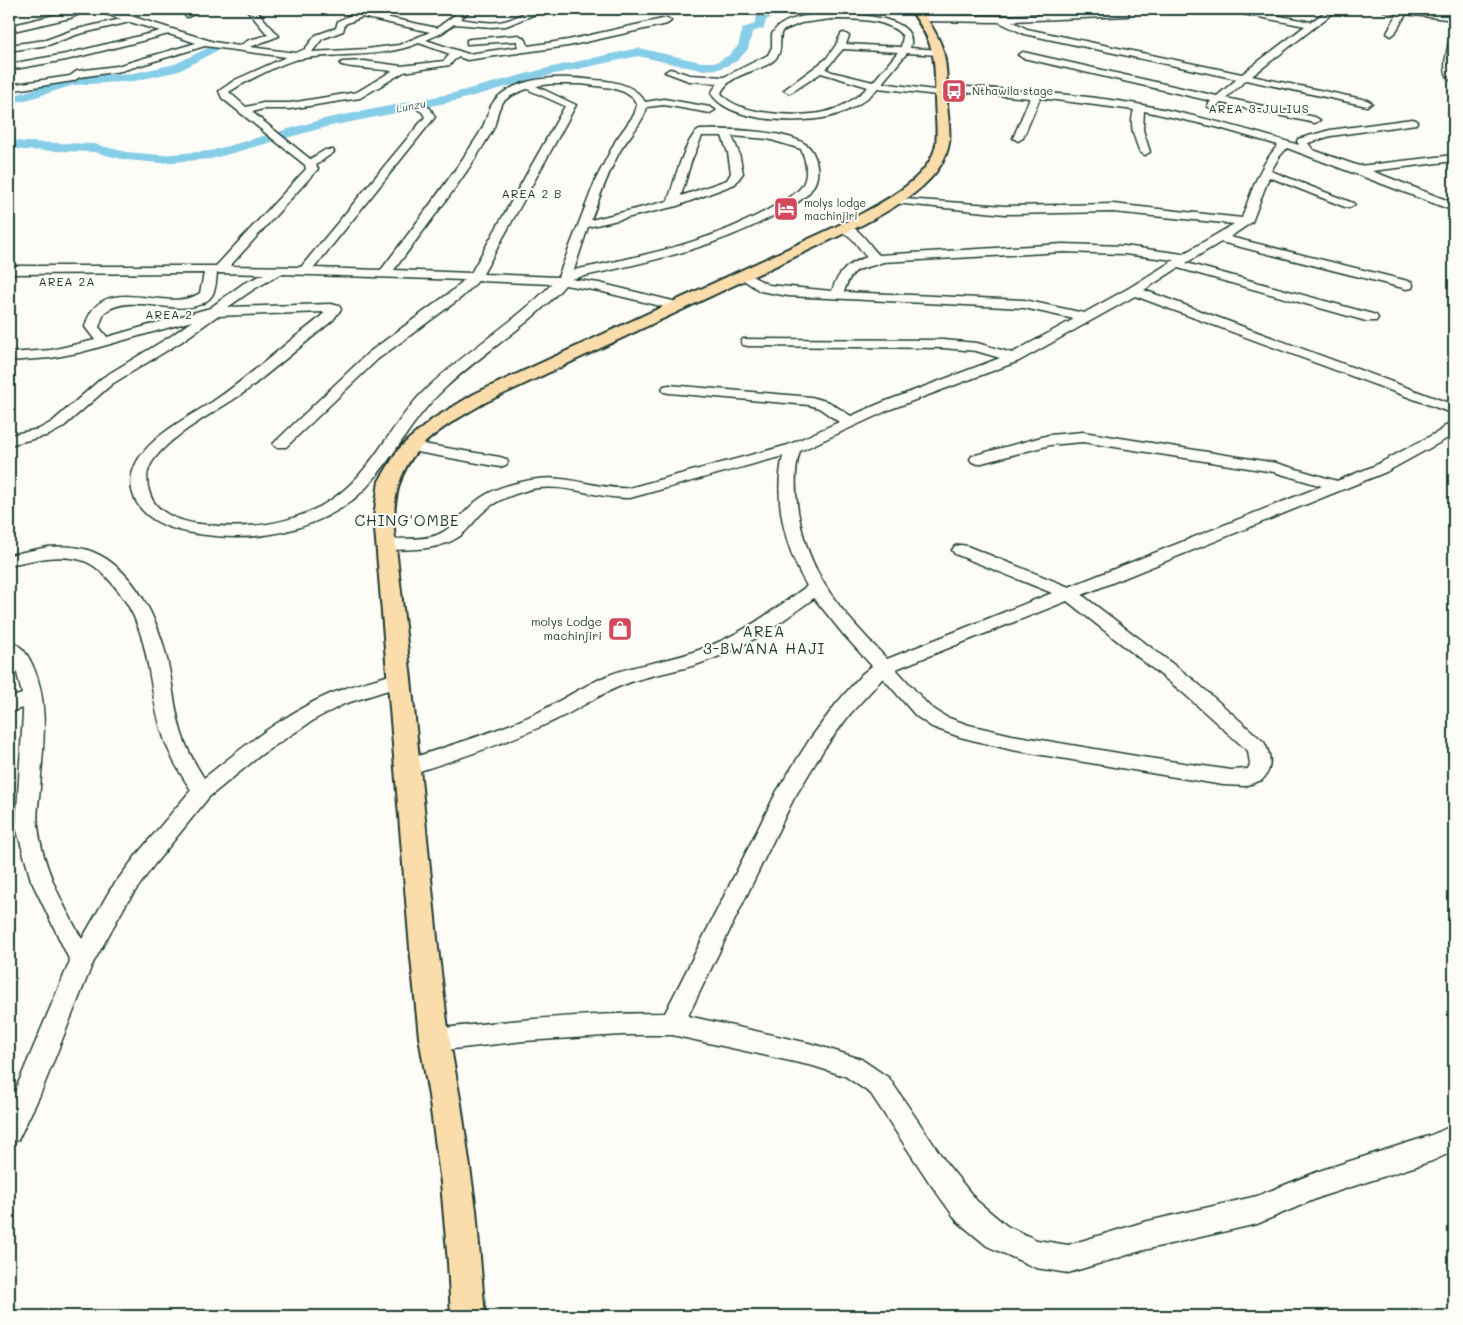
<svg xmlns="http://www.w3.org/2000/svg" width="1463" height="1325" font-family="Mali,sans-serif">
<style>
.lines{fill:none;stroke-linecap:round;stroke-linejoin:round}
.river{fill:#86cee7;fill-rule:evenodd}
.minor-casing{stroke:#1f3d34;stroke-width:3}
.major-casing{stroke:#1f3d34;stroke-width:4}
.minor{fill:#fdfcf7;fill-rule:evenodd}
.major{fill:#faddab;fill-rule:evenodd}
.labels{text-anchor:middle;stroke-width:4;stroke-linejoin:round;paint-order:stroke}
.far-poi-label{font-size:11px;fill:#1f3d34;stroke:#fdfcf7;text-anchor:start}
.far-water-label{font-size:11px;font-style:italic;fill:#396161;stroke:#fdfcf7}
.far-quarter-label{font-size:12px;letter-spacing:1px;fill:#1f3d34;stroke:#fdfcf7}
.poi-label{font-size:12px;fill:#1f3d34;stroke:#fdfcf7;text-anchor:end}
.quarter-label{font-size:15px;letter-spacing:1px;fill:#1f3d34;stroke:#fdfcf7}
</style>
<rect width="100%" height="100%" fill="#fdfcf7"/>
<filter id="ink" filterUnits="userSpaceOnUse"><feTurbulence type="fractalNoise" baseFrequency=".02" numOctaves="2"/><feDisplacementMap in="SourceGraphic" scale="10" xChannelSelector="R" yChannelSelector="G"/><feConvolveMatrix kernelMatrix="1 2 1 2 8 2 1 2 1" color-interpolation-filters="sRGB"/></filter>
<g filter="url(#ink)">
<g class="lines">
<path class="river" d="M770,9H788L766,20L764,28L752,32L748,49L737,61L719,69L701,70L638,56L550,75L455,101L326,127L211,159L160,163L126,160L94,152L23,150L9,147V139L23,142L94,144L126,152L160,155L210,151L324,119L454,93L548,68L638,48L701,62H717L729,55L738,46L743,28L755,24L757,16Z
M842,9H978L973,12H847Z
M216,44L222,47L220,49L179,71L134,81L74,85L23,101L9,102V94H18L73,77L134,73L175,64Z"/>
<defs>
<path id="minor" d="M79,9H91L70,18L9,32V26Z
M96,9H108L214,42L239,46L249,40L268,35L247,10L255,9L279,36L250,47L296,53L305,49L316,35L336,28L338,21L353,14L346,13L345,11L348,9L437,28L463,9H472L460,19C475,21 494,25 508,20C521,16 532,5 545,10L506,26L491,27L454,24L442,33L426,40L468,54L518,47L517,41L467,44V40L470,39L519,35L526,40L528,46L568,40L667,18L671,21L667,24L568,46L467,60L459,57L454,60L450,65L404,72L360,98L290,109H263L252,112L310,159L325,150H333L334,152L316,165L318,169L316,171L230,266L301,267L425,117L422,112L412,106L417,103L430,108L435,117L314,268L381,270C415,225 449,181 479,134C488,121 487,105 500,95C526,75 564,76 595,80C613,81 636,85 645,102L664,99L710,107L715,110L710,113L664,105L647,107C644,121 628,138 620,151C608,173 600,196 591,220L668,201C673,186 686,134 700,130C723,129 801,129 812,151C818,162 820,176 813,187C806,199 792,206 780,212C716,249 643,263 571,279L599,283L677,302L684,306L677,310L599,291L565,285C530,326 481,353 443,390C414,417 397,452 372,481C334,527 263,543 206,535C182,532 151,526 137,503C127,486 131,468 142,454C160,431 188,417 212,402C239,384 264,362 290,341C301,332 315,323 325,312L217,316L181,342L112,384L62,428L49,435L9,445V435L39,429L52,422L102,378L171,336L192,321L82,352L51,358L9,361V353L51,350L95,340L85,327C100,268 167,316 200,293L204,273L9,274V266H216L306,169L305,165L222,98L219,91L235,80L286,57L205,46L121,71L80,77L73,81L9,91V85L70,76L77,71L117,66L196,43L169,34L66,60L9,70V64L66,54L160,31L130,22L79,34L48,45L9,51V45L46,40L73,30L121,19L97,11ZM362,17L430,32L399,45L366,49L312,52L322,39L343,31L345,24ZM419,43L450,54L444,61L401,66L364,61L342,62L340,64C345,68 382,69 392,71L357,92L290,103H263L246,107L229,92C243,83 284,61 300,59C339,52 380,59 419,43ZM551,84H581L612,88L624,92L633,98L637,105L634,115L616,140L596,179L558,277L483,274L576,105L536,86ZM527,89L565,106L471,273L394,270C427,225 464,180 492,131C497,123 496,113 501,105C506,97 518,92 527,89ZM702,136H722L728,153L731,173L727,180L681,196L691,162ZM732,136L768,139L801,149C806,160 809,175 802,186C795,196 781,202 771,208C710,243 642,256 574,270L588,227L677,206L735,184L743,173L739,153ZM217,273L264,274L244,283L210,308L107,337L99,327L104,313C131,289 184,322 209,299C216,293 216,281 217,273ZM281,274L464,280L452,291L368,353L276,441L273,444L276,447H286L378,359L462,297L478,281L552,284C512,325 461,354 421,394C386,431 368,481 321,506C284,526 242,530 200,524C182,522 156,514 150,494C147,486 146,476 149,468C161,439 220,410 246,391C275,368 304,344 333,320L341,309L339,306L331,304L228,307L254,289Z
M195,9H207L187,17L183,14Z
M1229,9H1244L1311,22L1329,9H1338L1252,76L1367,100L1372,103L1367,106L1246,80L1226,98L1315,117L1320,120L1315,123L1221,103L1212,109L1207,106L1211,101L1023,58L1018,55L1023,52L1217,96L1237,79L1024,34L999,22L921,21L917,18L921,15L1001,16L1125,11L1129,14L1128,16L1012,21L1027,29L1242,74L1305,26L1233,12Z
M1383,9H1408L1454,14V20L1406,14L1395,33L1391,36L1387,33L1398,13L1384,11Z
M831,13C850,15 921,14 910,48L941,50V54L938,55L907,53L882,83L941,91L946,94L945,96L878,88C866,101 851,110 835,115C805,125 728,123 711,93L718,83L689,81L665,72L670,69L690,75L724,77L768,55L772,47V34C782,16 812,15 831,13ZM831,19C854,20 886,17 903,36L901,47L846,44L849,36L844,33L841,34L836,45L826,59L784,90L789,93L792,92L821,73L868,87C857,98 841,108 825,112C801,118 735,115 721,93C732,70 764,73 777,57C783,49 778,39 782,31L801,23ZM843,49L898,52L873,82L832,72L826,69Z
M1454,39V82C1439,76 1447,54 1449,42Z
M941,85C1007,90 1073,93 1137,104C1192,114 1246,129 1299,145L1297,141L1298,139L1330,130L1412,119L1416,120L1417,122L1416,124L1331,136L1308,143L1313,150L1359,166L1454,155V161L1372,171L1454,203V211L1287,148L1279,157L1271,171L1353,203L1355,205L1349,208L1345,207L1269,177L1252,222L1230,237L1412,282L1413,285L1412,288L1407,289L1221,242L1186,263L1376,315L1378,318L1376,321H1366L1178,268L1144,290L1454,405V414L1135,296L1019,361L891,409L800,451C794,470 795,491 798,511C809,579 842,611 887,659L1052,593L955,554L952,550L955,546L961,545L967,546L1069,587L1322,486L1274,472L1083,442L1050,445L978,464L972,462L970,459L972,456L1049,435L1083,432L1276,463L1337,481L1374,466L1438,432L1449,423L1454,422V433L1448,438L1386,472L1082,595L1195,681L1264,742C1271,755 1273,769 1262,780L1245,786L1223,785L1012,750L960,737L932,727L916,716L883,678L850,714L824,749L793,800L688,1016L813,1044L861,1059L889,1078L947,1164L977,1201L1007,1226L1037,1240L1068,1245L1144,1222L1257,1196L1322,1170L1429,1136L1454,1125V1151L1432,1161L1323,1196L1257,1224L1144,1250L1068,1273L1036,1268L987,1246L957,1221L929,1182L871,1094L845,1076L813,1066L672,1035H622L524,1041L435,1051L426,1048L423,1040L426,1032L435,1029C512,1020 588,1013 665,1013L777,791L810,739L836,704L862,674L872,666L843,634L814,598C776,626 749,646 704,662C677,672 649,674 623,685C597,695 575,712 549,723C503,744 455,760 407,775L400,772L397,767L400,762C446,746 495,733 539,712C562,700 585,685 609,675C636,664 666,662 693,652C740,636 768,614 807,586C785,549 773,499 783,456L630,498C595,499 563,481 528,490C511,495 494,501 481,514C473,522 467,532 457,538C436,551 410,549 386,550L380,549L378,545L380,541C398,536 419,542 437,535C452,529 460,516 472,505C489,489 515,482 538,479C570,475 598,490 629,488L788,445L839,422L819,408L809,405L669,393L664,392L662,389L664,386L669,385L811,397L829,402L851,416L881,403L1000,358L976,351L943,348L748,346L743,345L741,342L743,339L943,340L977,343L1012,353L1074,319L1024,308L788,296L760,291L736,275L742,271L769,285L832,291C838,272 848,263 867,257C861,252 859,246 854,241C850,235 842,233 837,228L839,225C857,221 868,245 879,255L1063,244L1124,246L1183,254L1234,224L1113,212L1005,214L894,203L890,202L888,200L890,198L1005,206L1113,204L1242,218C1251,193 1259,166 1278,145L1216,127L1144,111L1143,130L1150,152L1145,155L1140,152C1134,137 1129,125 1134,110L1040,98L1023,138L1018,141L1013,138L1030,98L938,90L936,88ZM1063,252L1124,254L1174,260L1129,288L1084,313L1024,300L844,292C853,264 861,271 883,262ZM1067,601L1181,691L1248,751L1250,764L1248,769L1231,770L1142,757L1012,735L969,725L946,717L929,706L896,669Z
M411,442L500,457L506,459L508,462L506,465L500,467L406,450L403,447L406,444Z
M48,547C63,546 79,546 93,552C134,569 158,619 167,659C173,684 174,709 182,734C187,750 195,764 204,778C243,747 284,714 330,694C352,685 377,679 400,672L407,674L410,679L407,684L344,704L317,718L262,754L209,797L154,865L126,904L92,965L40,1095L18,1140L9,1144V1105L70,961L31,880L16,827L23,714V708L9,712V698L22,694L17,673L9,658V641C20,644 27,653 32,664C50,701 43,748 40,788C39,800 36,814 38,826C42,866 63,905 82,939L110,890L138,853L191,790C179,772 168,753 162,732C145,677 153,629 111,582C103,572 90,561 77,559C54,554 31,561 9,565V555Z"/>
<path id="major" d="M910,9H920C946,45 947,57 947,101C947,115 951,129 949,143C943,183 892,209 860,226L486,402C428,435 392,456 394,530L411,679L438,948L449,1037L461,1104L476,1210L485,1316H451L448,1263L441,1183L429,1096L419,1037L410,948L374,517L379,481L398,450L409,439L433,419L474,394L850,220C879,204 930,180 936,144C938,129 935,113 935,98C936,55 934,44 910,9Z"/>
</defs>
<use href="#minor" class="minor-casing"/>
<use href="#major" class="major-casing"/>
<use href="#minor" class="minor"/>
<use href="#major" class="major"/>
</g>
</g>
<defs>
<symbol id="bus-square" viewBox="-11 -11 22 22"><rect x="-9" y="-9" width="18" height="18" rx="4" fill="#d1495b" stroke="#fdfcf7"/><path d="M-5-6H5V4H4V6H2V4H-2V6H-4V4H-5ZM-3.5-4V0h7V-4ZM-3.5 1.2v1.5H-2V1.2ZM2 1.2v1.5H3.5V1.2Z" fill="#fff"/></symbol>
<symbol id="hotel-square" viewBox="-11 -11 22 22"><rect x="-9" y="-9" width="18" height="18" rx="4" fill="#d1495b" stroke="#fdfcf7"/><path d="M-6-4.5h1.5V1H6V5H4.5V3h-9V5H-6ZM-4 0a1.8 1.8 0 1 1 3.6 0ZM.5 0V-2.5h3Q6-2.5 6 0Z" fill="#fff"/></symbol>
<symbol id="shop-square" viewBox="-11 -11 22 22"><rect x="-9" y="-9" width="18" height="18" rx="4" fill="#d1495b" stroke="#fdfcf7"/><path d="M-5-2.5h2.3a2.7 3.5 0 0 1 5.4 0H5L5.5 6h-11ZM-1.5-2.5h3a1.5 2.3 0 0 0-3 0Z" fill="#fff"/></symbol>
</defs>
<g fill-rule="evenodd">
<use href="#bus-square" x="940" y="77" width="28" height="28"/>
<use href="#hotel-square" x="772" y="195" width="28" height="28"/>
<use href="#shop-square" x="606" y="615" width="28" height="28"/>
</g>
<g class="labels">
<g class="far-poi-label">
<text x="972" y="95">Nthawila stage</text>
<text x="804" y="207">molys lodge<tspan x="804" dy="13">machinjiri</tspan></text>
</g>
<g class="far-water-label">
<text transform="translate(411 106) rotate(-11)" y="4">Lunzu</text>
</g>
<g class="far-quarter-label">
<text x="1259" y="113">AREA 3-JULIUS</text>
<text x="532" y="198">AREA 2 B</text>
<text x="67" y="286">AREA 2A</text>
<text x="169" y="319">AREA 2</text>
</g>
<g class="poi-label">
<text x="602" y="626">molys Lodge<tspan x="602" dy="14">machinjiri</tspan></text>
</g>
<g class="quarter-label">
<text x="407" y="526">CHING'OMBE</text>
<text x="764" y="637">AREA<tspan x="764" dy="17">3-BWANA HAJI</tspan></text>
</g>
</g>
<rect width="1463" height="1325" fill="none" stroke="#fdfcf7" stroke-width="30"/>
<rect x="15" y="15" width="1433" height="1295" fill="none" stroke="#1f3d34" stroke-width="2" filter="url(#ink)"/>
</svg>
